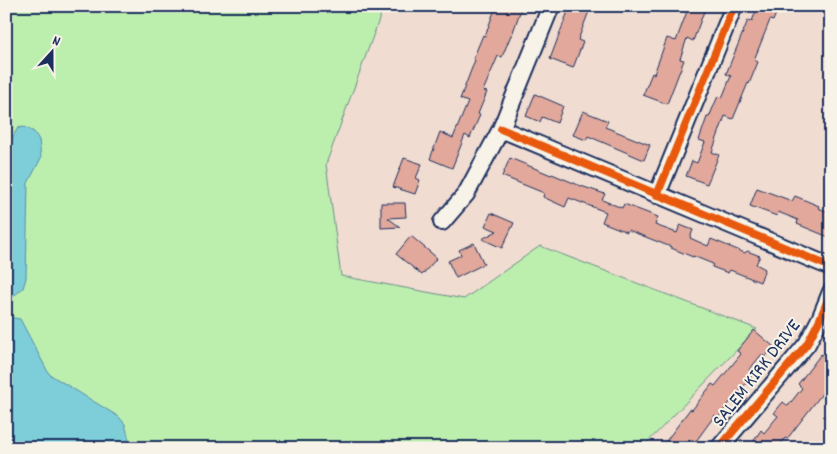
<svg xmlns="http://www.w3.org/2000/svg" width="837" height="454" font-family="Dekko,sans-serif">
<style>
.green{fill:#bceeae;stroke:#6c8e86}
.water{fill:#7eced9;stroke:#568ea8}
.building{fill:#e1a89b;stroke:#1b2f5e}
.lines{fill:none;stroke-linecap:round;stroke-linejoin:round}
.minor-casing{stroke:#1b2f5e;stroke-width:20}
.minor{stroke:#f7f3e8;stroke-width:16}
.cycleway-casing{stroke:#f7f3e8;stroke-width:11}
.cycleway{stroke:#e8590c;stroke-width:8}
.labels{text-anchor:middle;stroke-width:4;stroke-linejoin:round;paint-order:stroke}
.street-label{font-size:19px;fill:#1b2f5e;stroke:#f7f3e8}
</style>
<rect width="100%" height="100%" fill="#f0dcd1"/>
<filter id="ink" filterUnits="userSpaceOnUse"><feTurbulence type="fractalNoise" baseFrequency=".02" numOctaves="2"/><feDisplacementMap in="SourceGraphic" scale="10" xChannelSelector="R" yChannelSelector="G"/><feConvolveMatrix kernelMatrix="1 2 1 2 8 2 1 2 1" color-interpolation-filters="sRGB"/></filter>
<g filter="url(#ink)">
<path class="green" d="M6,6H384L326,164L341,276L464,299L540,246L757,329L642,448H6Z"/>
<path class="water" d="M24,127L34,132L39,140L41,158L28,183L26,278L23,288L8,301H6V179L9,170L7,152L10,141L18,128Z
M8,317L20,319L49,374L119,417L125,424L131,448H6V318Z"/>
<path class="building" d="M496,6H522L512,35H511L502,57L498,56L483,91L487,92L478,114L480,115L470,138L465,135L452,168L430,159L440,132L453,138L468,102L460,99L475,60L473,59L483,35L485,36Z
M570,6H591L578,40L583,42L573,68L550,59Z
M689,6H706L693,41L687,38L680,59L684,60L667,104L643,95L652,73L654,74L667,38L676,41Z
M758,6H779L773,21L770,20L754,60L758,62L749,84L748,83L733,119L725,116L712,152L719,155L707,184L686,176L692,161L697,163L705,142L699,140L707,117H709L718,96L722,98L731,76L726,74L748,20L752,21Z
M535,94L563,106L557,123L542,117L540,122L526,116Z
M583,111L608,121L605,127L650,145L644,160L588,136L586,140L573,135Z
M404,158L422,164L416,178L420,180L415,194L393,187Z
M510,158L551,175L552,174L581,186L605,194L602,200L622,208L624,204L658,217L655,225L677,233L680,225L693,230L690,238L708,246L711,239L745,253L747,251L760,256L756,264L765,269L760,282L730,270L728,273L712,267L713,264L693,256V257L671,248V247L628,230L627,232L602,222L606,212L569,198L565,207L543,197L544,193L502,176Z
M757,188L792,201L795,196L819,206L818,208L831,213V238L797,224L798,220L778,212L777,216L750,206Z
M381,203H405L406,217L388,218L400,227L381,228Z
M491,213L514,223L502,248L482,239L497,231L485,226Z
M411,236L437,258L422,275L396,254Z
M474,243L484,264L456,278L448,261L461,255L459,250Z
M754,330L774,347L765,357L762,354L749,370L753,374L738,394L737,393L718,418L715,415L691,448H661L690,409L692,410L712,384L715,386L741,354L737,351Z
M831,348V382L787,439L785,438L778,448H749L761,430L764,433L778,416L774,413L783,402L788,406L802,388L798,384L821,354L824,357Z"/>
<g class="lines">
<defs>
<path id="minor" d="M501,129L831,267
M657,195L734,6
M442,222L466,194L501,129L551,6
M719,448L807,344L820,319L831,292"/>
</defs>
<use href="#minor" class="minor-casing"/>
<use href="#minor" class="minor"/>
<defs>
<path id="cycleway" d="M501,129L831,267
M657,195L734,6
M719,448L807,344L820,319L831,292"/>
</defs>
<use href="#cycleway" class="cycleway-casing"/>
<use href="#cycleway" class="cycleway"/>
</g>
</g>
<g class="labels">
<g class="street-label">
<text transform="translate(755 372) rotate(-52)" y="7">SALEM KIRK DRIVE</text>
</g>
</g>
<rect width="837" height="454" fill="none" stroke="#f7f3e8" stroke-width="25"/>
<rect x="12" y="12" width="812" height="429" fill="none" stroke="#1b2f5e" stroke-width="2" filter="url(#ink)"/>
<g transform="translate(52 52) rotate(21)" stroke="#f7f3e8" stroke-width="4" paint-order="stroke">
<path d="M0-4L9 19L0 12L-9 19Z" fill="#1b2f5e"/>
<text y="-8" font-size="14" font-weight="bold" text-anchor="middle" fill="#1b2f5e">N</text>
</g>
</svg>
